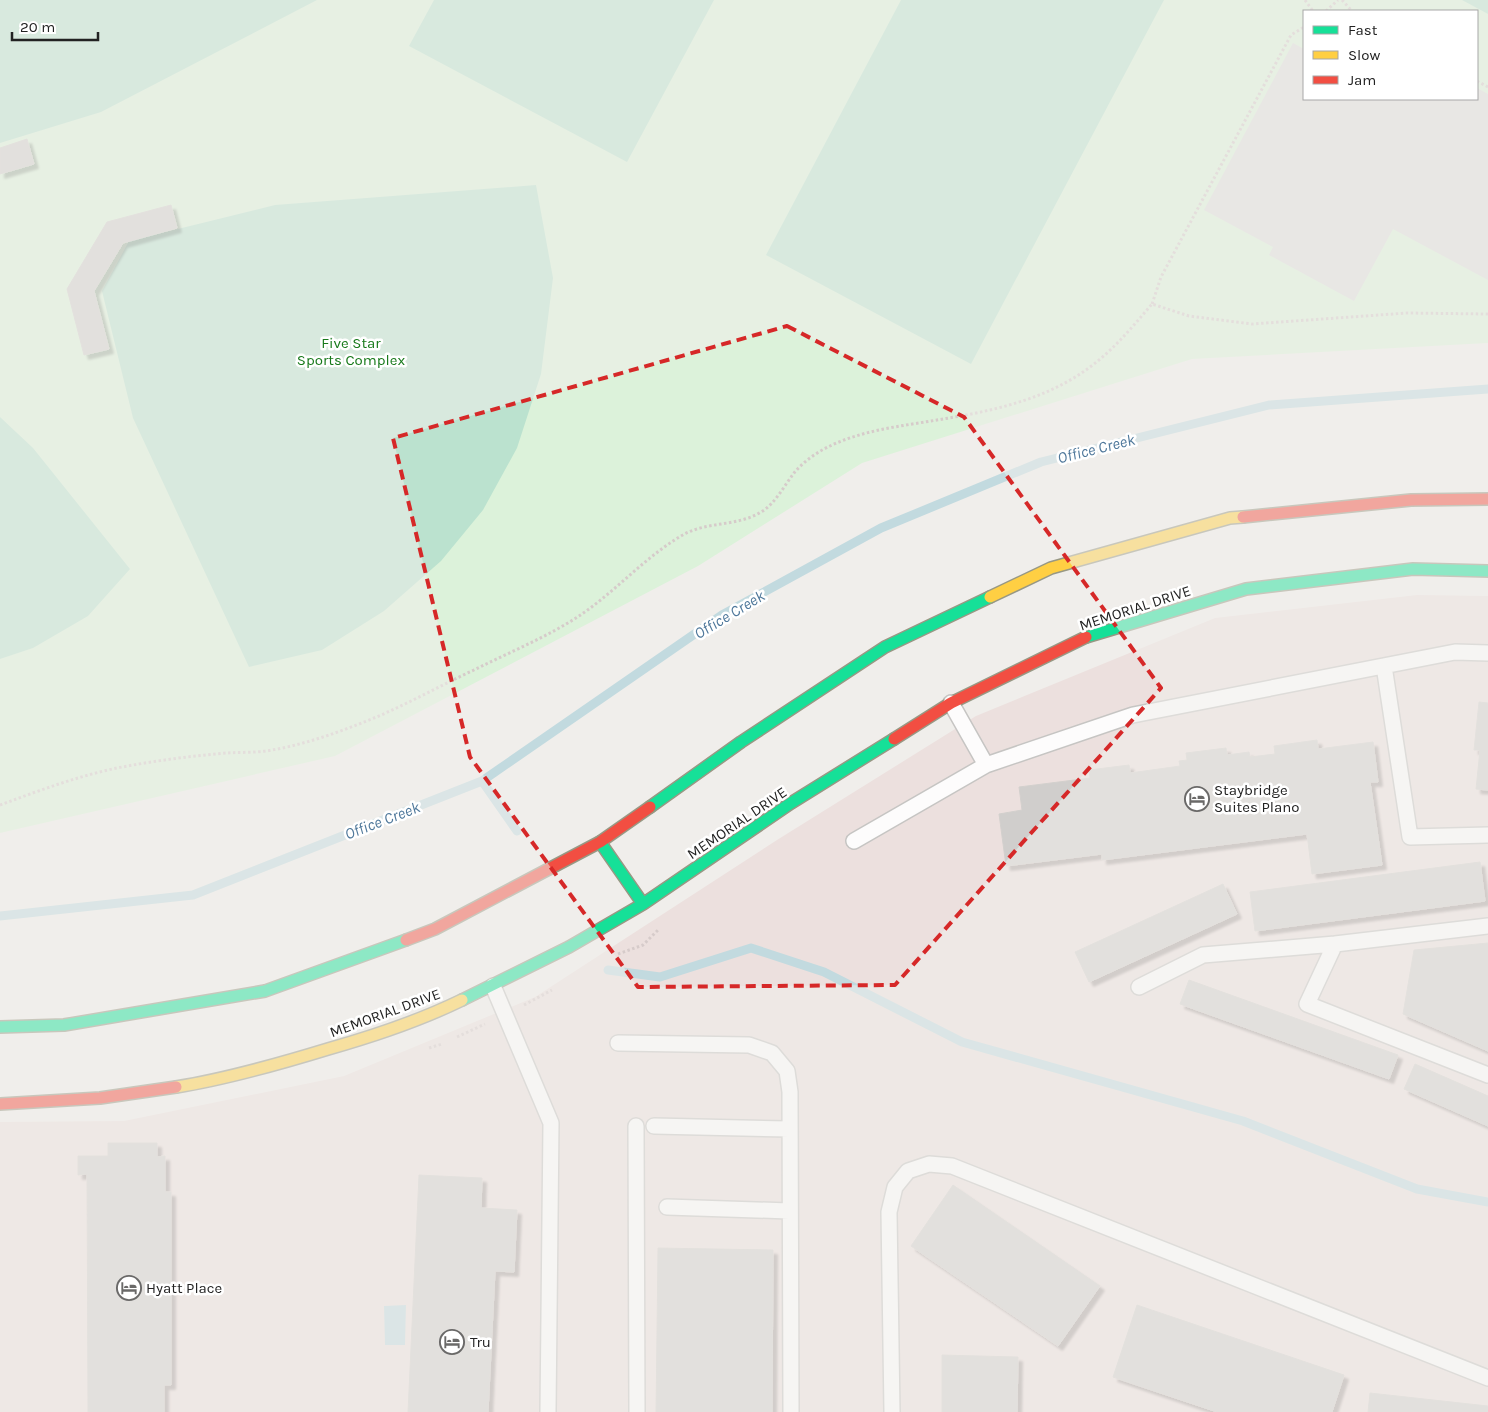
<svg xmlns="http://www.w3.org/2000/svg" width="1488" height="1412" font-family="Karla,sans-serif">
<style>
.commercial{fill:#ece0de}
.park{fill:#dcf2da;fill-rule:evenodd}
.pitch{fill:#bbe2cf}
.parking{fill:#dedddc}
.water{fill:#c2dadf}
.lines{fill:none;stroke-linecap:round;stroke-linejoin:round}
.stream{stroke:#c2dadf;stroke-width:9}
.building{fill:#d0cecc;stroke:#d3d0cd;filter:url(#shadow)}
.lane-casing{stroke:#c6c5c3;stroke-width:18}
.fast-casing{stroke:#989884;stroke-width:14}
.slow-casing{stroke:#989884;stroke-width:14}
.jam-casing{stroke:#989884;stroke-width:14}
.path{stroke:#d6cbca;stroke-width:3;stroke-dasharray:2.5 2.5;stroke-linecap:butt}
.lane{stroke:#fdfcfc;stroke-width:15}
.fast{stroke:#16e098;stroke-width:11}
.slow{stroke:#ffcf43;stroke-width:11}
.jam{stroke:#f24e42;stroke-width:11}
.marked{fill:none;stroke:#d62828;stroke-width:4;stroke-dasharray:10 6;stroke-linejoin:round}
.labels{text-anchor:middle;stroke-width:5;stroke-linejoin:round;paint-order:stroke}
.park-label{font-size:15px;fill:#17791a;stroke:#fff}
.street-label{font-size:15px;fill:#222;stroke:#fff}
.poi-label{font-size:15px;fill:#222;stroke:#fff;text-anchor:start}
.water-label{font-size:16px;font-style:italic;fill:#4f789b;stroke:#fff}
</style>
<defs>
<filter id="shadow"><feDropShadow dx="4.5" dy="4.5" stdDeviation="1" flood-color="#0004"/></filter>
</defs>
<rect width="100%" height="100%" fill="#f0eeeb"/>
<path class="commercial" d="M1417,595L1488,596V1412H0V1122L124,1121L344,1076L535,997L777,840L976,716L1215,618Z"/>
<path class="park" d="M0,0H1488V343L1192,359L862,463L698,566L335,756L0,833ZM1304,11H1477V99H1304Z"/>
<path class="pitch" d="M0,0H317L101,112L0,143Z
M434,0H714L627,162L409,46Z
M901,0H1164L971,364L766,255Z
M1462,0H1488V14Z
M536,185L553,278L541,374L517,448L483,510L441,561L384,611L322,650L249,667L133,418L102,291L129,241L275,205Z
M0,417L33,448L130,569L88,616L33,648L0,659Z"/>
<path class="parking" d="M1293,43L1304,49V99H1477V88L1488,94V280L1393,229L1354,301L1269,255L1273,247L1204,210Z"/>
<path class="water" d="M406,1305L405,1345H385L384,1306Z"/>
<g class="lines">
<path class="stream" d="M482,781L517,831
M0,916L193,895L482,781L722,615L881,528L1041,462L1269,405L1488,389
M608,970L660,977L751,948L824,972L962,1042L1243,1121L1417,1189L1488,1202"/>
</g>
<path class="building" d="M27,139L34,164L0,174V148Z
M171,205L177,228L123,243L94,291L109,349L84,355L67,289L107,222Z
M1479,702L1488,703V790L1476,789L1480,750H1474Z
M1317,740L1318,749L1373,742L1378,782H1370L1382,865L1312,874L1307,834L1102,860V854L1006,866L999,814L1022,810L1019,787L1090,778L1089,770L1129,765L1130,773L1180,766L1179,761L1187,760L1186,753L1226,748L1227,755L1249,752L1250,757L1275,754L1274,746Z
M1480,862L1485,901L1255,931L1250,892Z
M1223,884L1237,914L1089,982L1075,952Z
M1488,943V1051L1403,1014L1414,950Z
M1189,980L1398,1055L1389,1079L1180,1004Z
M1415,1064L1488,1096V1126L1404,1089Z
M108,1143H157V1157L165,1156V1192H171V1385H164V1412H88L87,1174L78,1175V1156H108Z
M419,1175L482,1178L481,1208L517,1210L514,1272L495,1271L488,1412H408Z
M953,1185L1100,1286L1058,1346L911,1246Z
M658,1248L773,1250L772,1412H656Z
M1137,1305L1344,1375L1332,1412H1217L1113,1377Z
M942,1355L1018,1357L1017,1412H942Z
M1370,1393L1488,1406V1412H1368Z"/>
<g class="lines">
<defs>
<path id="lane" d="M1384,666L1410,837L1488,835
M951,703L986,765
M854,841L986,765L1133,715L1455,652L1488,653
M1488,926L1335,944L1307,1004L1488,1075
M493,986L551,1123L548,1412
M1139,987L1203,955L1335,944
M618,1043L749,1045L772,1053L787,1071L790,1092L791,1412
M636,1126L637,1412
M654,1126L789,1129
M667,1207L789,1211
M892,1412L889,1212L895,1187L908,1171L929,1164L952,1166L1488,1378"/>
<path id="fast" d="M1086,637L1246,589L1413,569L1488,571
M650,807L741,742L885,647L990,597
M600,842L643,904
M462,1000L569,947L643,904L791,803L894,739
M0,1027L64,1025L265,991L406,940"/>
<path id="slow" d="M990,597L1051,568L1230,518L1243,517
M176,1087C227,1079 279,1064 328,1049C374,1036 419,1021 462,1000"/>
<path id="jam" d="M1243,517L1411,500L1488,499
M894,739L951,703L1086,637
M406,940L435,929L600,842L650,807
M0,1104L100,1098L176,1087"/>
</defs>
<use href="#lane" class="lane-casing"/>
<use href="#fast" class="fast-casing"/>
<use href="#slow" class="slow-casing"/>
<use href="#jam" class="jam-casing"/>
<path class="path" d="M1305,0L1313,11
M1342,0L1352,11
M1326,11L1338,0
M1477,81L1488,87
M1152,304L1161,277L1291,35L1304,27
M0,805C38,791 78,776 117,768C153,761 190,756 227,753C241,752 257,753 272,750C301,745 331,735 359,724C399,709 437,687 476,669C510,652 547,637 579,616C615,592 644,558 681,536C705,521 737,527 761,512C775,504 784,486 794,473C803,462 817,452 830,446C863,430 902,426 937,420C992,411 1048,400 1094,364C1116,347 1134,325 1152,304L1189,316L1252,324L1407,313L1488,314
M618,954L643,945L659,929
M524,1005L552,990
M457,1037L485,1024
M429,1048L442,1044"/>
<use href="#lane" class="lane"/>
<use href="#fast" class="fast"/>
<use href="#slow" class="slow"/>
<use href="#jam" class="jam"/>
</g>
<path d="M0 0H1488V1412H0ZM787,326L964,417L1161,688L895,985L638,987L470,757L393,438Z" fill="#f0eeeb" fill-opacity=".55" fill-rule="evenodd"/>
<path class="marked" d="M787,326L964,417L1161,688L895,985L638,987L470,757L393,438Z"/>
<defs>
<symbol id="hotel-ring" viewBox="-11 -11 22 22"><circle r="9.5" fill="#fff" stroke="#6a6968" stroke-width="1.5"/><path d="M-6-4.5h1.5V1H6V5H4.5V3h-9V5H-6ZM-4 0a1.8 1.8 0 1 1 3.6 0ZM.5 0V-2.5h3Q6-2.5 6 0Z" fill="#6a6968"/></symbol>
</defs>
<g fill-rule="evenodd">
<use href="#hotel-ring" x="1183" y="785" width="28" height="28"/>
<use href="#hotel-ring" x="115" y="1274" width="28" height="28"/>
<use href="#hotel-ring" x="438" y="1328" width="28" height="28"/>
</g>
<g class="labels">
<g class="park-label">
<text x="351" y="348">Five Star<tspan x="351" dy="17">Sports Complex</tspan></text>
</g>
<g class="street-label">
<text transform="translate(1135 608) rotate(-18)" y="5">MEMORIAL DRIVE</text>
<text transform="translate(737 823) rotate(-34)" y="5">MEMORIAL DRIVE</text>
<text transform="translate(385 1013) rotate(-20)" y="5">MEMORIAL DRIVE</text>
</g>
<g class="poi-label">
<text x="1214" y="795">Staybridge<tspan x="1214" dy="17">Suites Plano</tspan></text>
<text x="146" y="1293">Hyatt Place</text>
<text x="470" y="1347">Tru</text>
</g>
<g class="water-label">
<text transform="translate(1096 448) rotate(-14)" y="6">Office Creek</text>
<text transform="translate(729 614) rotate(-31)" y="6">Office Creek</text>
<text transform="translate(382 820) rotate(-21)" y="6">Office Creek</text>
</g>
</g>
<rect x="1303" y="10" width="175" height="90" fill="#ffffff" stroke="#a7a7a7"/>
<rect x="1313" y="26" width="25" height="8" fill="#16e098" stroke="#a7a7a7"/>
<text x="1348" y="35" font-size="15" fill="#222222">Fast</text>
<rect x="1313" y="51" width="25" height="8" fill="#ffcf43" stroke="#a7a7a7"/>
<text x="1348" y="60" font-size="15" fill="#222222">Slow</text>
<rect x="1313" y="76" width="25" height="8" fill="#f24e42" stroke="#a7a7a7"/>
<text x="1348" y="85" font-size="15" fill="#222222">Jam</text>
<path d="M12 32v8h86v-8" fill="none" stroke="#222222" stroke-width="2.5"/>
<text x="20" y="32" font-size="15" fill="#222222" stroke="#ffffff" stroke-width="4" paint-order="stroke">20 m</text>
</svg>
